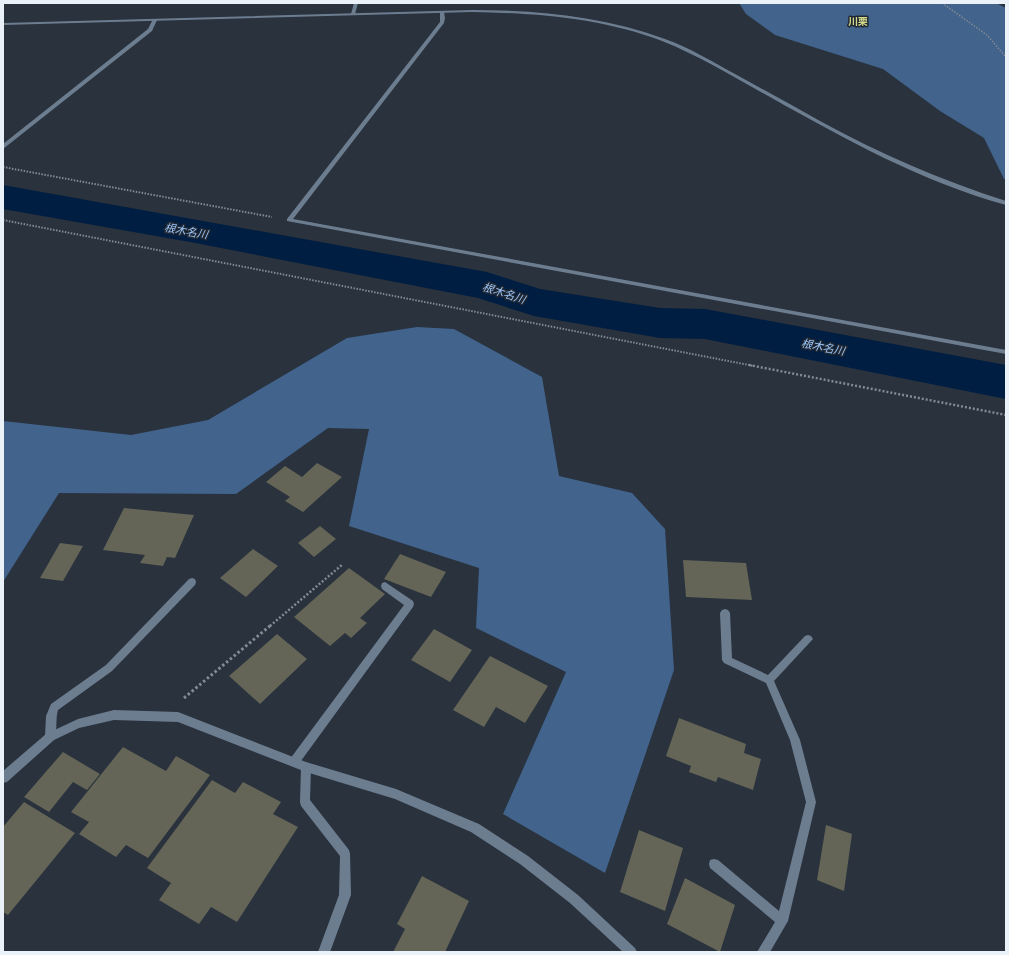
<svg xmlns="http://www.w3.org/2000/svg" width="1009" height="955" font-family="'Source Serif 4','Noto Sans JP',serif">
<style>
.forest{fill:#41638c}
.lines{fill:none;stroke-linecap:round;stroke-linejoin:round}
.river{fill:#001e41;fill-rule:evenodd}
.building{fill:#646556}
.path-far3{stroke:#838b94;stroke-width:1.5;stroke-dasharray:1.5 1.5;stroke-linecap:butt}
.path-far2{stroke:#838b94;stroke-width:2;stroke-dasharray:1.5 1.5;stroke-linecap:butt}
.path-far1{stroke:#838b94;stroke-width:2.5;stroke-dasharray:2 2;stroke-linecap:butt}
.path{stroke:#838b94;stroke-width:3;stroke-dasharray:2.5 2.5;stroke-linecap:butt}
.service{fill:#6d7d90;fill-rule:evenodd}
.minor{fill:#6d7d90;fill-rule:evenodd}
.tertiary{fill:#6d7d90;fill-rule:evenodd}
.labels{text-anchor:middle;stroke-width:3;stroke-linejoin:round;paint-order:stroke}
.far-quarter-label{font-size:10px;font-weight:bold;fill:#d3da8c;stroke:#202833}
.water-label{font-size:11px;font-style:italic;fill:#9bc5f9;stroke:#202833}
</style>
<rect width="100%" height="100%" fill="#29323d"/>
<path class="forest" d="M739,3H996L1006,8V179H1004L984,138L940,111L883,69L775,35L746,14Z
M417,327L454,329L542,377L559,476L632,493L665,529L674,670L605,873L503,814L566,672L476,628L479,568L349,526L369,429L328,428L236,494L59,493L3,582V421L131,435L208,420L347,338Z"/>
<g class="lines">
<path class="river" d="M3,185L487,272L540,289L660,308L705,309L1006,365V399L705,339L660,338L534,316L478,298L190,242L3,209Z"/>
</g>
<path class="building" d="M317,463L342,477L303,512L285,501L290,497L266,482L285,466L302,477Z
M124,508L194,515L175,558L167,557L163,566L140,563L145,555L103,550Z
M320,526L336,539L314,557L298,543Z
M60,543L83,546L63,581L40,578Z
M253,549L278,566L246,597L220,578Z
M400,554L446,572L431,597L384,579Z
M683,560L746,563L752,600L686,597Z
M349,568L385,594L360,618L367,623L351,638L345,633L330,646L294,617Z
M434,629L472,650L450,682L411,660Z
M277,634L307,659L260,704L229,676Z
M490,656L548,686L525,723L496,707L484,727L453,710Z
M679,718L746,744L744,753L761,759L753,790L718,777L716,782L689,772L691,766L666,756Z
M123,747L166,771L176,756L210,775L148,858L126,845L116,857L79,834L89,822L71,812Z
M63,752L100,774L87,790L73,782L49,812L24,797Z
M212,780L235,793L243,782L281,802L273,814L298,827L237,922L211,907L199,924L159,900L171,883L147,868Z
M24,802L75,833L8,915L3,912V827Z
M826,825L852,834L844,891L817,880Z
M639,830L683,848L665,911L620,892Z
M422,876L469,901L445,952H393L405,929L397,924Z
M685,878L735,905L720,952L667,924Z"/>
<g class="lines">
<path class="path-far3" d="M942,3L987,35L1006,57"/>
<path class="path-far2" d="M3,167L272,217
M3,220L754,366"/>
<path class="path-far1" d="M749,365L1006,415
M270,626L343,564"/>
<path class="path" d="M184,698L271,625"/>
<path class="service" d="M354,3H358L355,14L353,15L351,14Z
M442,11L444,12L445,18L444,23L293,219L1006,350V354L287,221V219L440,22V12Z
M153,19L157,20L152,31L3,149V144L148,29Z
M192,578L195,579L196,582L195,585L112,671L58,710C55,720 58,731 54,740L50,742L46,740L45,737L46,716L51,704L106,665L189,579Z
M385,582L413,601L414,604L413,607L298,765L294,767L290,765L289,762L290,759L404,605L382,589L381,586L382,583Z
M725,609L728,610L730,613L732,658L768,675L805,636L808,635L811,636L813,639L774,681L800,740L816,802L788,921L770,952H757L775,922L710,868L709,864L710,860L714,859L718,860L779,911L806,802L790,740L766,683L724,663L722,660L720,613L722,610Z
M306,762L310,764L311,767L310,800L349,850L350,854L351,895L330,952H318L339,895L340,856L301,806L300,802L301,767L302,764Z"/>
<path class="minor" d="M114,710L178,712L306,762L396,789L479,824L528,856L578,895L635,948L637,952H623L570,903L520,864L471,832L395,799L306,772L178,722L114,720L79,728L54,740L7,782L3,783V771L46,734L78,719Z"/>
<path class="tertiary" d="M472,10C538,10 603,16 665,39C690,48 713,62 735,74C764,90 792,105 820,121C880,154 941,180 1006,201V205C922,182 845,139 770,97C735,78 700,56 662,41C601,18 537,13 472,12L3,25V23Z"/>
</g>
<g class="labels">
<g class="far-quarter-label">
<text x="858" y="25">川栗</text>
</g>
<g class="water-label">
<text transform="translate(186 231) rotate(10)" y="4">根木名川</text>
<text transform="translate(504 293) rotate(18)" y="4">根木名川</text>
<text transform="translate(823 347) rotate(11)" y="4">根木名川</text>
</g>
</g>
<rect width="1009" height="955" fill="none" stroke="#ebf1f8" stroke-width="8"/>
</svg>
